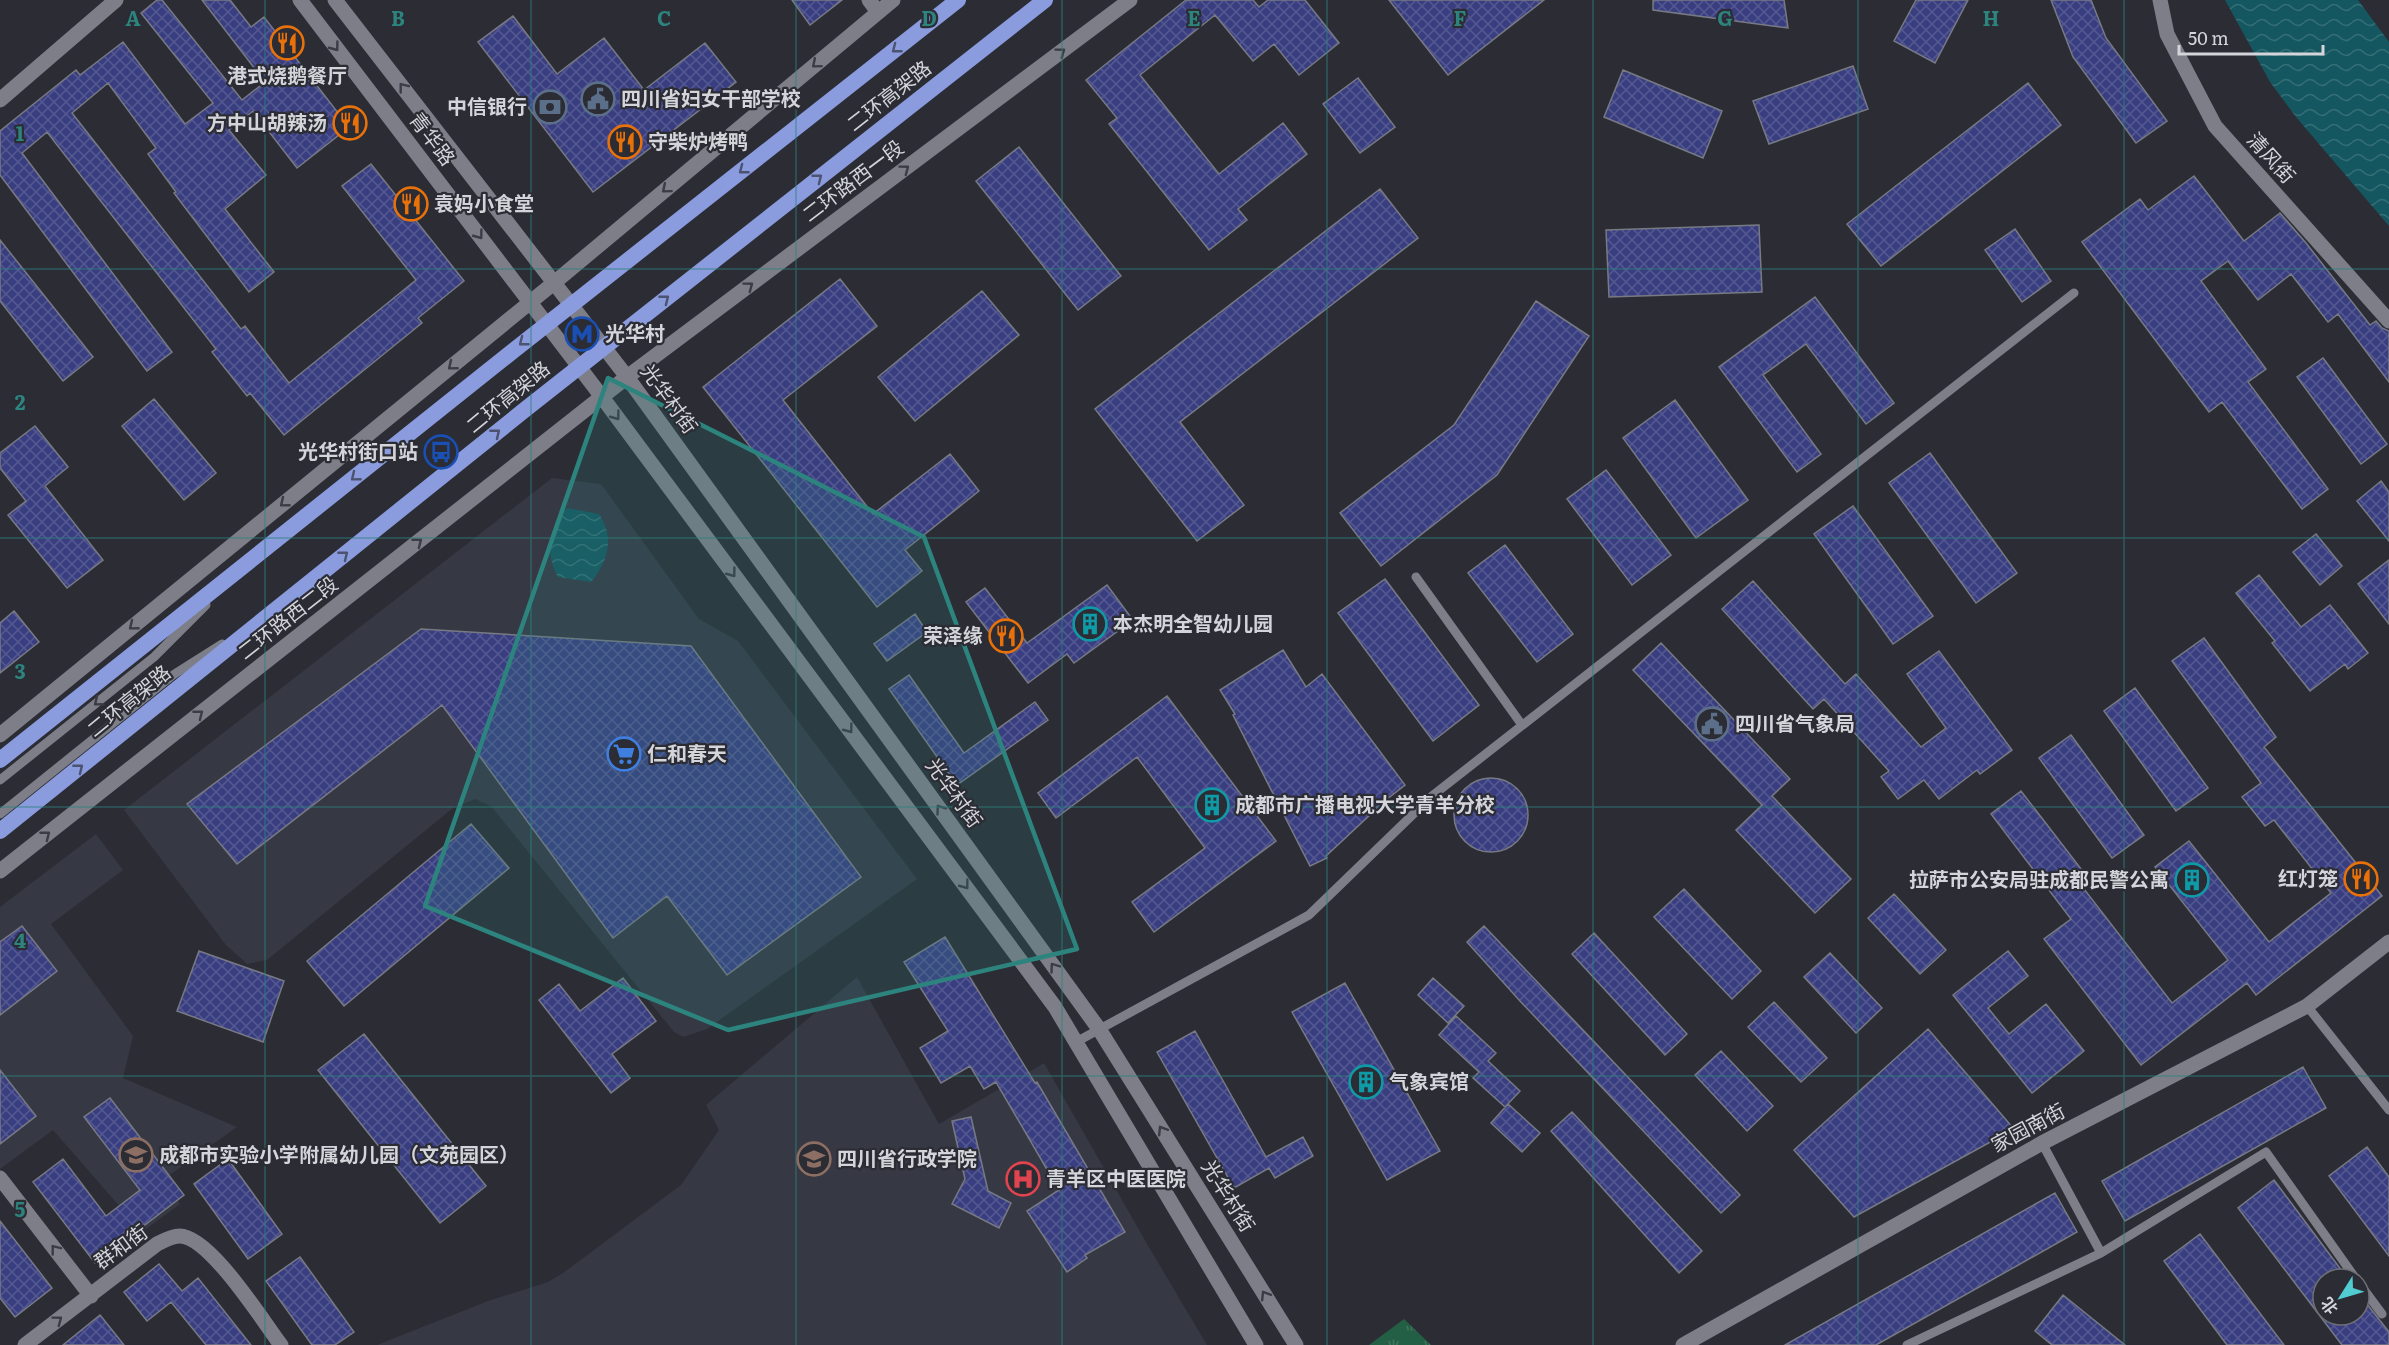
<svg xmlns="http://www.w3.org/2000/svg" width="2389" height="1345" font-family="Literata,'Noto Sans SC',serif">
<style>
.built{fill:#363844}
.grass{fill:url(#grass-tufts)}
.water{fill:url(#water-waves)}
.building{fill:url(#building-cross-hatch);stroke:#787a83;stroke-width:1.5}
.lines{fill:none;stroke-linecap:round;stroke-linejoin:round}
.service{stroke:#7d7e87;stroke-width:9}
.minor{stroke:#7d7e87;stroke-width:15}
.tertiary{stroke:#7d7e87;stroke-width:15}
.secondary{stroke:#7d7e87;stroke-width:15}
.trunk{stroke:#8a9bde;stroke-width:16}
.oneway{stroke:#3b3c45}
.oneway2{stroke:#4c5370}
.marked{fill:#2d847e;fill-opacity:0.2;stroke:#2d847e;stroke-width:4.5;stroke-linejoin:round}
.grid{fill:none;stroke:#2d847e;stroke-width:1.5;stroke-opacity:0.55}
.labels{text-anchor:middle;stroke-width:4.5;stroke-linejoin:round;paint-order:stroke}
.poi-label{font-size:20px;font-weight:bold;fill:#d4d5da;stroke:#2b2c34;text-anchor:start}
.street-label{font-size:20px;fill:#d4d5da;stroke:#2b2c34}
.grid-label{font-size:20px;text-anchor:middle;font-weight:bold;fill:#2d847e;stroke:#2b2c34;stroke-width:4.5;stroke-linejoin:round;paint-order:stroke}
</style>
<defs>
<pattern id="grass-tufts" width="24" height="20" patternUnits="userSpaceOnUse" patternTransform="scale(1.5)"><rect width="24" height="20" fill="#235f44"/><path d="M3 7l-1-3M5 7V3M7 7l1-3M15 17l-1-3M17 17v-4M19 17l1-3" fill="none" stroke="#42755e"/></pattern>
<pattern id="water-waves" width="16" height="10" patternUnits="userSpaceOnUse" patternTransform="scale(1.5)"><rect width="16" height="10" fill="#145760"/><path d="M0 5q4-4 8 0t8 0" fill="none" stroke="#356e76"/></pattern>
<pattern id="building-cross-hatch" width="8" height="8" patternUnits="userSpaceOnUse" patternTransform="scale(1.5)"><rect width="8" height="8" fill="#393e80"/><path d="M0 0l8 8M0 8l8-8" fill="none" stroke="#555991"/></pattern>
</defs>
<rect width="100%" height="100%" fill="#2b2c34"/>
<path class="built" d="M552,478L601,484L699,619L738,641L917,879L707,1029L683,1037L674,1032L491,806L475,799L453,808L267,960L247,964L226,945L124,810Z
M96,834L123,870L51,924L133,1036L123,1078L237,1127L164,1179L180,1204L142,1232L53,1130L0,1169V907Z
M857,977L939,1124L1044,1063L1150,1249L1207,1345H377L488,1301L548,1282L563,1273L681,1185L719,1130L706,1105Z"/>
<path class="grass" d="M1404,1319L1431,1345H1369Z"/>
<path class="water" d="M2225,0H2358L2389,42V226L2296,117L2270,82Z
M567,508L599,514C615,538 608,561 591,582L558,577C545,554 548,528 567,508Z"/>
<path class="building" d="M157,0H162L242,100L265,82L202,0H230L251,27L264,17L349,127L297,168L253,111L229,130L266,175L225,209L274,272L249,292L174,193L176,192L148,154L156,148L108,83L72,113L241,329L245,326L289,383L416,280L342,186L371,164L464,281L418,318L422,323L284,435L250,393L247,396L212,352L216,349L47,132L22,153L172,352L147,371L0,175V131L76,70L80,75L123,42L185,124L213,103L141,13Z
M792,0H842L810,25Z
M1186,0H1253L1259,7L1268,0H1305L1339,43L1299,75L1274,44L1253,61L1215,15L1140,75L1219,174L1283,123L1307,154L1238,209L1247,220L1209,250L1109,124L1117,118L1086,80Z
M1389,0H1544L1448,75Z
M1653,0H1784L1788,28L1653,10Z
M1916,0H1968L1935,63L1894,41Z
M2051,0H2091L2106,38L2167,121L2136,143L2073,57Z
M513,16L557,74L604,38L644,90L705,43L736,82L593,192L478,42Z
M1853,66L1868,109L1769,144L1753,101Z
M1623,70L1722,111L1703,158L1604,117Z
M1358,78L1395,127L1360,153L1323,104Z
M2028,83L2061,125L1881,266L1847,224Z
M1019,147L1121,276L1078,310L976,181Z
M2194,176L2244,241L2280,213L2306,243L2370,325L2376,321L2382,328L2389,331V382L2338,314L2328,322L2291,274L2258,300L2228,261L2201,281L2266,369L2248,382L2328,489L2302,509L2222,402L2209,412L2082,242L2140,199L2148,210Z
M1380,189L1418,238L1180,422L1244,505L1197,541L1095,409Z
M1759,225L1762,292L1609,297L1606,230Z
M2015,229L2051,281L2022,302L1985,250Z
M0,240L93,357L63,381L0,301Z
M840,279L877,326L783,400L873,514L950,454L979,491L905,550L922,571L877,607L703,387Z
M982,291L1019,335L915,421L878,377Z
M1815,297L1894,403L1866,424L1806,344L1763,375L1821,454L1797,472L1719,367Z
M1536,301L1589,336L1497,475L1381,566L1340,513L1454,425Z
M2323,358L2387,444L2361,464L2297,377Z
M154,399L216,473L184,500L122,426Z
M1675,400L1748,500L1696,538L1623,438Z
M35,426L68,467L45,486L103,560L67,588L8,515L26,501L0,468V453Z
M1930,453L2017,573L1976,603L1889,483Z
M1606,470L1671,555L1632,585L1567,499Z
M2381,481L2389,492V541L2357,501Z
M1853,506L1933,616L1893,644L1814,534Z
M2316,534L2342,566L2320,585L2293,552Z
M1505,545L1573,634L1537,662L1468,573Z
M2389,560V624L2358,584Z
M2259,575L2301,627L2330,605L2368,653L2348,669L2345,664L2310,691L2272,643L2275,641L2236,593Z
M1385,579L1479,705L1433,741L1338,613Z
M1753,581L1845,684L1856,674L1921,747L1946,728L1907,674L1939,651L2012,750L1980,774L1977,770L1939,799L1924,780L1898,799L1881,777L1889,771L1824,699L1813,709L1722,609Z
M1107,585L1133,620L1074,663L1067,654L1028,683L966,602L985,588L1027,643Z
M14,611L39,642L0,673V623Z
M915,614L927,632L887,661L874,644Z
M421,629L691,646L861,877L727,975L667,896L613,938L442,705L237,864L187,804Z
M2204,638L2276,737L2264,747L2382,896L2256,995L2247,983L2141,1065L2044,939L2071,919L1991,814L2021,791L2085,874L2077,880L2172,1003L2228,960L2155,867L2189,841L2269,942L2331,893L2274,820L2265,826L2242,797L2261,783L2172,661Z
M1661,643L1790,779L1772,796L1851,879L1815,913L1736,830L1762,805L1633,670Z
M1283,650L1306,687L1322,674L1405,785L1386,800L1326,856L1327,858L1310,866L1233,715L1235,714L1220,690Z
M909,675L964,753L1035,702L1048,720L957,785L889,689Z
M2135,688L2208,788L2176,811L2104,711Z
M1167,696L1276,841L1154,932L1132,902L1205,848L1137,757L1056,818L1038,793Z
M2071,735L2144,835L2112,858L2039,758Z
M1454 815a37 37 0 1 1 74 0a37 37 0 1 1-74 0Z
M471,824L509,868L344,1006L307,961Z
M1684,889L1761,971L1732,999L1654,917Z
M1894,894L1946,950L1920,974L1868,918Z
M22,926L57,971L0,1015V942Z
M1484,926L1740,1195L1721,1213L1520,1001L1467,942Z
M1594,933L1687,1034L1665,1055L1572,954Z
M945,937L1035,1083L1037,1082L1125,1232L1085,1255L1087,1258L1067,1272L1027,1211L1059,1190L996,1082L984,1089L970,1066L941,1083L920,1048L948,1031L904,962Z
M199,951L284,981L263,1042L177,1011Z
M2008,951L2028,976L1988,1008L2009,1034L2046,1004L2084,1051L2032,1093L1953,995Z
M1830,953L1882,1008L1856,1033L1804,977Z
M623,978L656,1021L612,1054L630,1078L611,1093L539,1000L559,984L580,1011Z
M1433,978L1464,1006L1448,1023L1418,995Z
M1345,983L1440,1151L1387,1180L1292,1012Z
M1774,1002L1827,1058L1801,1082L1748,1027Z
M1456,1016L1496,1053L1488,1061L1520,1091L1505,1107L1473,1078L1479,1072L1439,1035Z
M1928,1029L2014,1129L1854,1217L1794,1150Z
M1195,1031L1266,1157L1303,1137L1313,1156L1275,1178L1269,1168L1234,1188L1157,1052Z
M364,1034L486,1186L440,1223L318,1070Z
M1721,1051L1773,1106L1747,1131L1695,1075Z
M2303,1067L2326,1108L2125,1221L2102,1181Z
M0,1070L36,1116L0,1144Z
M110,1098L184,1195L95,1263L33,1182L63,1159L106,1216L140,1190L84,1117Z
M1508,1104L1540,1133L1522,1152L1491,1123Z
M1572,1112L1702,1251L1679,1273L1551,1131Z
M971,1117L988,1191L1011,1203L999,1228L952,1204L965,1179L952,1121Z
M2367,1147L2389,1177V1256L2329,1176Z
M228,1159L282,1234L248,1259L194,1184Z
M2274,1180L2348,1279H2323V1315H2359V1294L2389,1332V1345H2342L2238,1208Z
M2055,1193L2077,1232L1876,1345H1785Z
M0,1221L52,1288L15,1317L0,1298Z
M2200,1234L2284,1345H2227L2164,1261Z
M300,1257L354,1332L335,1345H312L266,1281Z
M159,1264L182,1291L198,1278L251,1345H206L171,1302L147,1321L124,1292Z
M2063,1295L2125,1345H2052L2035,1331Z
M100,1315L124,1345H63Z"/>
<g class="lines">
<path class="service" d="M1416,577L1522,725
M0,780L154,657L206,605
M0,814L173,675L222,644
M2307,1006L2389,1110
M1076,1042L1309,915L1432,796L2074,293
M2042,1143L2101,1253L2266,1152L2356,1279
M2359,1283L2382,1314
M1907,1345L2101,1253"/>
<path class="minor" d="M869,0L878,12
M0,100L116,0
M0,1178L91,1296
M25,1345L157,1244C163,1241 172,1236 179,1236C209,1235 262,1320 281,1345
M1683,1345L2042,1143L2307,1006L2389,942"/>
<path class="tertiary" d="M2160,0L2167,34L2215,126L2389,321"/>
<path class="secondary" d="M300,0L602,397L1055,1007L1256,1345
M335,0L627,377L1099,1029L1296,1345
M0,735L555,282L893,0
M0,871L627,377L1130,0"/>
<path class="trunk" d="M0,760L513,351L958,0
M0,831L527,408L1045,0"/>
</g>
<defs><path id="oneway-chevron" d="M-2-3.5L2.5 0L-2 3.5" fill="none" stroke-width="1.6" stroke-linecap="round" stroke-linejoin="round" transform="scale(1.5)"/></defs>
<g class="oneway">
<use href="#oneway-chevron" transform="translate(335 47) rotate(53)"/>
<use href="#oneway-chevron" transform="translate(1061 52) rotate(-37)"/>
<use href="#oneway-chevron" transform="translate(816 64) rotate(140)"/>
<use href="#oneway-chevron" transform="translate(403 87) rotate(-128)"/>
<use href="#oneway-chevron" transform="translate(905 169) rotate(-37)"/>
<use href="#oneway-chevron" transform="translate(666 189) rotate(140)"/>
<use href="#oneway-chevron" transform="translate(479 235) rotate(53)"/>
<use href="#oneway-chevron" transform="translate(749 286) rotate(-37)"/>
<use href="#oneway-chevron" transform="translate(452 366) rotate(141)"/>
<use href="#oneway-chevron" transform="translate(616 416) rotate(53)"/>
<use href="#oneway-chevron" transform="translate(284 503) rotate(141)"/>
<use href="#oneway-chevron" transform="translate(418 542) rotate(-38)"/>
<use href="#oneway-chevron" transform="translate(732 573) rotate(53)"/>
<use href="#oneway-chevron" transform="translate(133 626) rotate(141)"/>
<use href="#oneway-chevron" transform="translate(98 702) rotate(141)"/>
<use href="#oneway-chevron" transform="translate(199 714) rotate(-38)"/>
<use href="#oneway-chevron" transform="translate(849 729) rotate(53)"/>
<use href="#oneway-chevron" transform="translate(940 809) rotate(-126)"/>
<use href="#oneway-chevron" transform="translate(46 835) rotate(-38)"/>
<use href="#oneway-chevron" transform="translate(965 885) rotate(53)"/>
<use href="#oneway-chevron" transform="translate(1054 967) rotate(-126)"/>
<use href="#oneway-chevron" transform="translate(1162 1130) rotate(-122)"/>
<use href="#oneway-chevron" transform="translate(55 1249) rotate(-128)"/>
<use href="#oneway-chevron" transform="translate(1265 1295) rotate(-122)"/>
<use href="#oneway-chevron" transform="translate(58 1320) rotate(-37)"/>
</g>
<g class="oneway2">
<use href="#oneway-chevron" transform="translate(896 49) rotate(142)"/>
<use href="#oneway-chevron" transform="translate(743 170) rotate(142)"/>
<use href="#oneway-chevron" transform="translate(818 178) rotate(-38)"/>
<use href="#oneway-chevron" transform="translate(665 299) rotate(-38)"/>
<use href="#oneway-chevron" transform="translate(523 342) rotate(142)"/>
<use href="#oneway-chevron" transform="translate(496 433) rotate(-39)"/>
<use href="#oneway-chevron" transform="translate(355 477) rotate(141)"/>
<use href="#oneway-chevron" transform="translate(344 555) rotate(-39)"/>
<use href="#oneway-chevron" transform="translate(79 768) rotate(-39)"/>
</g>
<path class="marked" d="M608,378L924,537L1077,949L728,1030L425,906Z"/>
<path class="grid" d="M265,0V1345M531,0V1345M796,0V1345M1062,0V1345M1327,0V1345M1593,0V1345M1858,0V1345M2124,0V1345M0,269H2389M0,538H2389M0,807H2389M0,1076H2389"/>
<defs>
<symbol id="restaurant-ring" viewBox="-11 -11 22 22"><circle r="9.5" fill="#2b2c34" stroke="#e8710a" stroke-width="1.5"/><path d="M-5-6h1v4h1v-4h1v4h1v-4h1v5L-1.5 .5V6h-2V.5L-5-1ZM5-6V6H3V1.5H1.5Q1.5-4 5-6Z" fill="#e8710a"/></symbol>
<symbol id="civic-ring" viewBox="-11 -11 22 22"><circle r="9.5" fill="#2b2c34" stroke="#5c6f8a" stroke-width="1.5"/><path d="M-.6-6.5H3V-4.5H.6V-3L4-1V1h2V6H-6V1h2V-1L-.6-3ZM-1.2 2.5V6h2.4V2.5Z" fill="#5c6f8a"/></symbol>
<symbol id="bank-ring" viewBox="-11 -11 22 22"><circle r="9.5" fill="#2b2c34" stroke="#5c6f8a" stroke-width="1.5"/><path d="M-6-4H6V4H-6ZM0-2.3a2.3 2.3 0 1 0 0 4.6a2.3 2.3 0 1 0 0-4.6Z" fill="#5c6f8a"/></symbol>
<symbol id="metro-ring" viewBox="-11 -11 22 22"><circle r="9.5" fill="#2b2c34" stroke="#1a4fb4" stroke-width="1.5"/><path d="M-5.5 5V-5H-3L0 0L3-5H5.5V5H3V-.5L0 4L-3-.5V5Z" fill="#1a4fb4"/></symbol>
<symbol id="bus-ring" viewBox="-11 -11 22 22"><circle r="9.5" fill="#2b2c34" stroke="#1a4fb4" stroke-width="1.5"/><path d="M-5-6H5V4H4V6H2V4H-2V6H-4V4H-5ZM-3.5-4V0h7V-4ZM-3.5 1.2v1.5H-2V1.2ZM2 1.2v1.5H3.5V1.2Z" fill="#1a4fb4"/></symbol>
<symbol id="building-ring" viewBox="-11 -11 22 22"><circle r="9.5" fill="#2b2c34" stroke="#0f9aa8" stroke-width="1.5"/><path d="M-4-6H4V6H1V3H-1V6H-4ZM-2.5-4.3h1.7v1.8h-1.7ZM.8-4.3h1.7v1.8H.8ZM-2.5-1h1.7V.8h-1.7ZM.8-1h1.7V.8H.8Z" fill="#0f9aa8"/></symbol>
<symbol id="supermarket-ring" viewBox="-11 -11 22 22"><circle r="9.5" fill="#2b2c34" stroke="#3f7fe0" stroke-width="1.5"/><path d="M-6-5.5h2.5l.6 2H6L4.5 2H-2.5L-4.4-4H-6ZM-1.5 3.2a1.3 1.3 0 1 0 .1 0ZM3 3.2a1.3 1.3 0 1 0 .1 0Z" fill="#3f7fe0"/></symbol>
<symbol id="school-ring" viewBox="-11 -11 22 22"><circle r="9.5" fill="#2b2c34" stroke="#8d6e63" stroke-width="1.5"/><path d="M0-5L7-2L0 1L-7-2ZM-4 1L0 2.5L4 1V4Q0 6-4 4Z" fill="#8d6e63"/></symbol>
<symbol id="university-ring" viewBox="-11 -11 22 22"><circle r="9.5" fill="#2b2c34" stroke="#8d6e63" stroke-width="1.5"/><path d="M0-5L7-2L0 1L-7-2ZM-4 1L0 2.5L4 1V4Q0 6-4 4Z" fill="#8d6e63"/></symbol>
<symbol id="hospital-ring" viewBox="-11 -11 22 22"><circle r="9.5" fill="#2b2c34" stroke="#e0444e" stroke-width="1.5"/><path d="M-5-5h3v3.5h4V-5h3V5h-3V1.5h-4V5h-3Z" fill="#e0444e"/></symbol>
</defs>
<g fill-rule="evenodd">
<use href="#restaurant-ring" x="268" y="24" width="38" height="38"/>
<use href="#civic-ring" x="579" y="80" width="38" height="38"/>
<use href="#bank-ring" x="531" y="88" width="38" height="38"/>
<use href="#restaurant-ring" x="331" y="104" width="38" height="38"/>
<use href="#restaurant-ring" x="606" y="123" width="38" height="38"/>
<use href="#restaurant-ring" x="392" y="185" width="38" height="38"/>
<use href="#metro-ring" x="563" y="315" width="38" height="38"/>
<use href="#bus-ring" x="422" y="433" width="38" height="38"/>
<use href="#building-ring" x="1071" y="605" width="38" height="38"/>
<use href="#restaurant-ring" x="987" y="617" width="38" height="38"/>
<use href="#civic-ring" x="1693" y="705" width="38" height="38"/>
<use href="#supermarket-ring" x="605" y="735" width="38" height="38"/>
<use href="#building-ring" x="1193" y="786" width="38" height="38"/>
<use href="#restaurant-ring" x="2342" y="860" width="38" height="38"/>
<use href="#building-ring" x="2173" y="861" width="38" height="38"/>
<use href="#building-ring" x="1347" y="1063" width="38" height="38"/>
<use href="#school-ring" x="117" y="1136" width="38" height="38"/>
<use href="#university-ring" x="795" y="1140" width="38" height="38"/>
<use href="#hospital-ring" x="1004" y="1160" width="38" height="38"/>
</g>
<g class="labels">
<g class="poi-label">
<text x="287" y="83" text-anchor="middle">港式烧鹅餐厅</text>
<text x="621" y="106">四川省妇女干部学校</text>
<text x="527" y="114" text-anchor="end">中信银行</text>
<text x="327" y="130" text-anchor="end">方中山胡辣汤</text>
<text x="648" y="149">守柴炉烤鸭</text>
<text x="434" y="211">袁妈小食堂</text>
<text x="605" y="341">光华村</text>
<text x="418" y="459" text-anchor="end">光华村街口站</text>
<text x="1113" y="631">本杰明全智幼儿园</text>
<text x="983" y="643" text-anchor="end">荣泽缘</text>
<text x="1735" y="731">四川省气象局</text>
<text x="647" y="761">仁和春天</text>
<text x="1235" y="812">成都市广播电视大学青羊分校</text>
<text x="2338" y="886" text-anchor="end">红灯笼</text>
<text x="2169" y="887" text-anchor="end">拉萨市公安局驻成都民警公寓</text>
<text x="1389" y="1089">气象宾馆</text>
<text x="159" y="1162">成都市实验小学附属幼儿园（文苑园区）</text>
<text x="837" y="1166">四川省行政学院</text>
<text x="1046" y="1186">青羊区中医医院</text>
</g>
<g class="street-label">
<text transform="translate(889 96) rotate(-38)" y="7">二环高架路</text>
<text transform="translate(432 139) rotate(53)" y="7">青华路</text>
<text transform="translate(2271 158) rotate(48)" y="7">清风街</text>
<text transform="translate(853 181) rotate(-37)" y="7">二环路西一段</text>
<text transform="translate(508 397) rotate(-39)" y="7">二环高架路</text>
<text transform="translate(669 399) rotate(54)" y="7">光华村街</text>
<text transform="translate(288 618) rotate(-38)" y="7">二环路西二段</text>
<text transform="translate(129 701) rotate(-39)" y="7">二环高架路</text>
<text transform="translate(954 793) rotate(54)" y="7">光华村街</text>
<text transform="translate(2028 1128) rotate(-28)" y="7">家园南街</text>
<text transform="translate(1228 1196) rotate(58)" y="7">光华村街</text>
<text transform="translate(121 1247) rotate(-36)" y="7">群和街</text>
</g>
</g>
<g class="grid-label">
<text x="133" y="26">A</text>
<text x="398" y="26">B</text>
<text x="664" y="26">C</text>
<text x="929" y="26">D</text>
<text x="1194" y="26">E</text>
<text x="1460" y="26">F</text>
<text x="1725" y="26">G</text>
<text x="1991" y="26">H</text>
<text x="20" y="141">1</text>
<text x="20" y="410">2</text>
<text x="20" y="679">3</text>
<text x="20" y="948">4</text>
<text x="20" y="1217">5</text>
</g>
<g transform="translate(2341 1297) rotate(233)"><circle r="28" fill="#2b2c34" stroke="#6f7076" stroke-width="1.5"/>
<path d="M0-4.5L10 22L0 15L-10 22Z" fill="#51ccd1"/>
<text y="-9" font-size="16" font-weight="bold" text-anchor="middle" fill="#d4d5da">北</text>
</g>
<path d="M2179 45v9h144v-9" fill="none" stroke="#d4d5da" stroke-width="3"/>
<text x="2188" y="45" font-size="18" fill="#d4d5da" stroke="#2b2c34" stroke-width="4.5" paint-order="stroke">50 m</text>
</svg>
